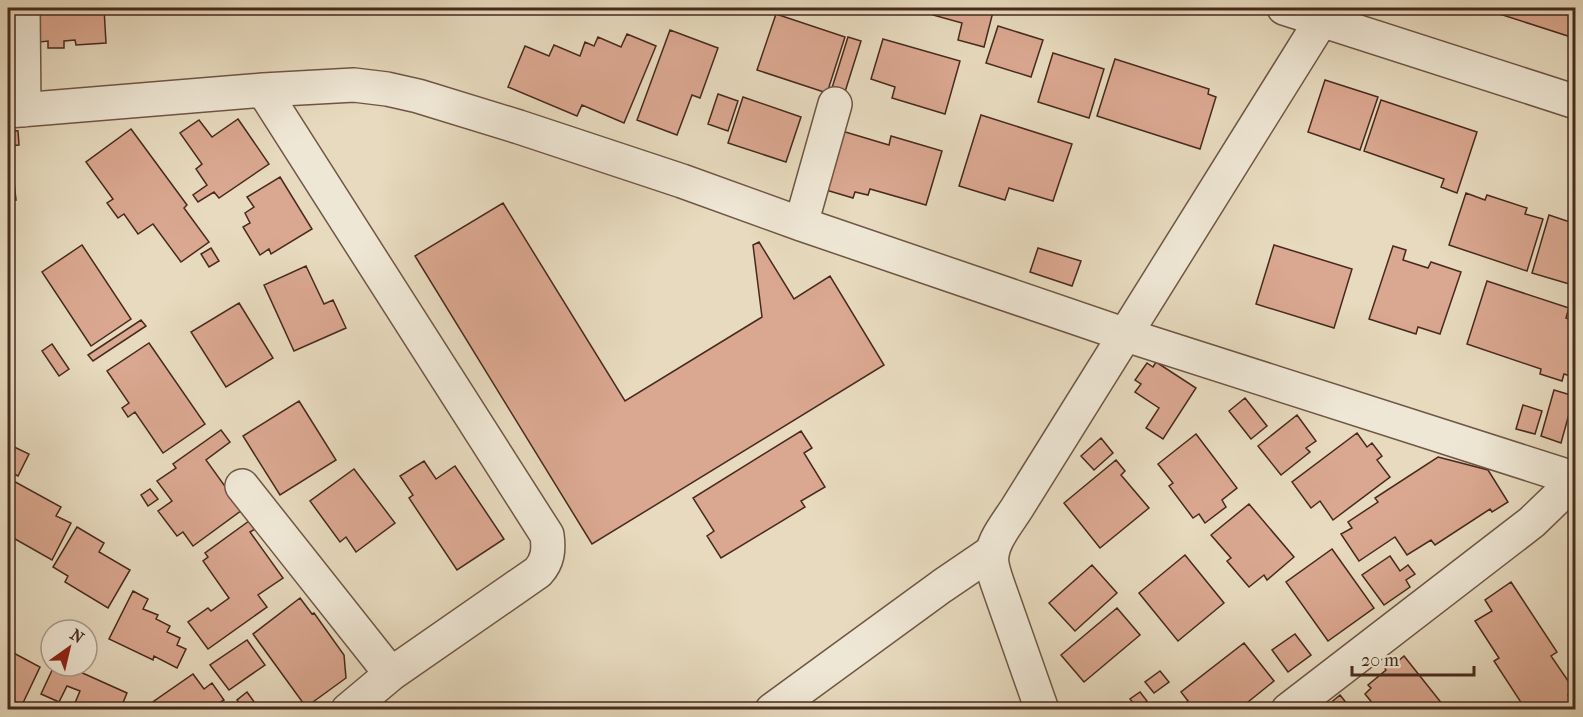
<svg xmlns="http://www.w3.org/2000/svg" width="1583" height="717" font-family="'IM FELL French Canon',serif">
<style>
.building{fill:#daa790;stroke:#472a1d;stroke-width:1.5}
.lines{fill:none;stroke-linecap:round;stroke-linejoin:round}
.minor-casing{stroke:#6f5645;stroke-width:36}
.tertiary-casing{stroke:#6f5645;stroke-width:36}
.minor{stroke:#efe7d5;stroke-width:33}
.tertiary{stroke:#efe7d5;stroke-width:33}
</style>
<rect width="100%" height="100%" fill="#e7dabe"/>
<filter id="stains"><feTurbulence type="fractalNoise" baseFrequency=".00333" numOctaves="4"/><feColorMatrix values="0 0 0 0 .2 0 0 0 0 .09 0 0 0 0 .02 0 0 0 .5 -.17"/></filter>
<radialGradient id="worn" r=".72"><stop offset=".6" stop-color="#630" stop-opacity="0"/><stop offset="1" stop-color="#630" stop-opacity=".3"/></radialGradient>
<path class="building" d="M38,8H104L106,43L76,45L75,40L64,41V48H48V41L40,42Z
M908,8H927L925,13Z
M935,8H994L984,47L958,40L962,23L933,15Z
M1481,8H1576V22L1571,37Z
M776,14L845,37L827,93L757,70Z
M998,26L1043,40L1031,77L986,63Z
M670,30L718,48L700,98L692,95L677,135L637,120Z
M627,34L656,46L624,123L582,105L577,116L508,87L525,46L549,56L554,45L580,56L585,42L594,46L598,37L621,47Z
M848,37L861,41L844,95L831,91Z
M883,39L960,61L945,114L892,98L895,87L871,79Z
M1053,53L1104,69L1089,118L1038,102Z
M1115,59L1209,89L1208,94L1216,97L1200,149L1097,116Z
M1325,80L1378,97L1360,150L1308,132Z
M718,94L738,101L728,131L708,124Z
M743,97L801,117L786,162L728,143Z
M1381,100L1477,132L1457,193L1441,187L1444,179L1364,151Z
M981,115L1072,144L1053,201L1009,188L1005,200L959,186Z
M238,119L269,164L219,198L214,192L198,202L193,195L207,185L196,169L202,164L180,133L199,120L212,137Z
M131,129L187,205L184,208L209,242L181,262L153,224L138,234L124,214L118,218L107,203L113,199L86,162Z
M8,130L18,131L19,145L8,146Z
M842,131L889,145L891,136L942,151L926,205L870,189L868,195L855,192L853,198L826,190Z
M11,154L16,200L9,201L8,155Z
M280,177L312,229L271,254L269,249L260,255L243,227L250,223L245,213L254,207L247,197Z
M1466,193L1485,200L1487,195L1527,208L1525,214L1543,219L1527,271L1449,245Z
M503,203L625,401L762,317L753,245L759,242L794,299L830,276L884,365L592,544L415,256Z
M1549,215L1576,224V286L1532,273Z
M82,245L131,319L91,346L42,272Z
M1274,245L1352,269L1334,328L1256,304Z
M1393,246L1406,250L1403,260L1428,268L1431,262L1461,272L1440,334L1418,327L1416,334L1369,319Z
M211,248L219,261L209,267L201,254Z
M1038,248L1081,261L1072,286L1030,272Z
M306,266L324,304L333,300L346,328L294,351L264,285Z
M1487,281L1569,308L1566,318L1576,321V373L1574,377L1564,374L1562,381L1540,374L1541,369L1467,344Z
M239,303L273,358L226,387L191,332Z
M141,320L146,326L93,361L88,355Z
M149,343L205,424L163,453L135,412L128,417L122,408L129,403L107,371Z
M52,344L69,369L59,376L42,351Z
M1156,362L1196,388L1163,439L1146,428L1159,408L1135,392L1141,384L1135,380L1147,363L1153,367Z
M1554,390L1574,396L1561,443L1541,436Z
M1245,398L1267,426L1251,439L1229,411Z
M299,401L336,460L280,495L243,436Z
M1523,405L1542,411L1535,434L1516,429Z
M1297,415L1316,441L1306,448L1310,452L1281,475L1258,446Z
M221,430L230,442L206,460L242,510L193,546L183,532L177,536L158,511L172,501L157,481L176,468L173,464Z
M801,431L812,448L804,453L825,487L801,501L805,507L721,558L707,536L714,531L693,498Z
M1357,433L1367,447L1372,443L1382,456L1377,460L1390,477L1333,520L1320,501L1311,508L1292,482Z
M1196,434L1237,488L1222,500L1226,507L1205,523L1199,514L1193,518L1169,486L1173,483L1158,464Z
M1101,438L1113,453L1094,470L1081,456Z
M8,444L29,454L18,476L8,471Z
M1438,457L1488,470L1508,502L1492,512L1490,509L1435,545L1431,540L1407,555L1395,537L1359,561L1341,534L1352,528L1348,522L1378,502L1375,498Z
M1116,460L1125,471L1121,475L1149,508L1100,548L1064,503Z
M424,461L436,479L455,466L504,539L457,570L409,498L413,495L400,476Z
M354,469L395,523L356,552L346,537L340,542L310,501Z
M8,478L61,507L56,516L71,523L52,560L8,535Z
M150,489L158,499L148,506L141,495Z
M1249,504L1294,557L1267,580L1264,575L1249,587L1227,561L1231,558L1211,535Z
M249,521L255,529L250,532L283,578L258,595L267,607L208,649L188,622L208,608L211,611L229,598L203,561L208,557L205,553Z
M77,527L104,543L99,552L130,570L108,608L65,582L68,576L53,567Z
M1332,549L1374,608L1328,641L1286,582Z
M1185,555L1224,603L1178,641L1139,593Z
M1390,556L1400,571L1408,565L1415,574L1406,580L1410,587L1384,605L1362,575Z
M1092,565L1117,593L1075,631L1049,603Z
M1511,582L1557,652L1551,656L1575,691L1568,695L1573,703L1562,710H1526L1494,661L1499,658L1475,621L1492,611L1485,600Z
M133,591L148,599L143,609L158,615L156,619L170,626L167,632L180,638L177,645L186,649L177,668L154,656L153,660L109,639Z
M300,598L312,614L314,613L344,655L346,678L306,707L253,634Z
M1117,608L1140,635L1084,682L1061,655Z
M1295,634L1311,655L1288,672L1272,650Z
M247,640L265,665L229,690L210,665Z
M1244,643L1274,681L1238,710H1186L1183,705L1188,701L1181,692Z
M8,650L40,667L22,705L8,698Z
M1404,656L1447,710H1378L1365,694L1371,688L1368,685L1386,670L1383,665L1394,658L1397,662Z
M54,666H67L127,693L120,710H72L80,691L67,686L59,702L41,694Z
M1160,671L1169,682L1154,693L1145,682Z
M193,674L204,689L212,683L224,700L216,705L219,710H150L147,706Z
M247,692L260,710H244L237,700Z
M1140,692L1147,701L1137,708L1130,699Z
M1340,695L1352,710H1322Z"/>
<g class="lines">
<defs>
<path id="minor" d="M23,8L24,110
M263,90L547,535C549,550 548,561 538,572L391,674L348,710
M8,111L263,90L354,85L387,89L418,96L519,127L682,181L801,224L1126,335L1576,479
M801,224L835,104
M242,486L391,674
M772,710L942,586L992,552
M1288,710L1532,522L1563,492L1573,478"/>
<path id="tertiary" d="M1284,8L1576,102
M1042,710L997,582C995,576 993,570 992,564C989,544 1007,524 1017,508L1329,8"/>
</defs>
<use href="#minor" class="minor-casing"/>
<use href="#tertiary" class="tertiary-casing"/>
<use href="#minor" class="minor"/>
<use href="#tertiary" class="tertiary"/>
</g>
<rect width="1583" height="717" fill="none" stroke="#e7dabe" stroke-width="30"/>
<rect x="9" y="9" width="1565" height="699" fill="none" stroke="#472a1d" stroke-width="3"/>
<rect x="15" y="15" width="1553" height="687" fill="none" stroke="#472a1d" stroke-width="1.5"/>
<g transform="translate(69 648) rotate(34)"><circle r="28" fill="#efe7d5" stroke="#ac9b8b" stroke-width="1.5"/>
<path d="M0-4.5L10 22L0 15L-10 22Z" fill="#8f2418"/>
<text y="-9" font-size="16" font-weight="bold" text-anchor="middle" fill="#472a1d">N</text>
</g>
<path d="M1352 666v9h122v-9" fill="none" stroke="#472a1d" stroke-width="3"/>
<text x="1361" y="666" font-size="18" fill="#472a1d" stroke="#efe7d5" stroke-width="4.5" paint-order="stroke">20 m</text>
<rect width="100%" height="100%" filter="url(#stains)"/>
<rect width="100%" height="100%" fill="url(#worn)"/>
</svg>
